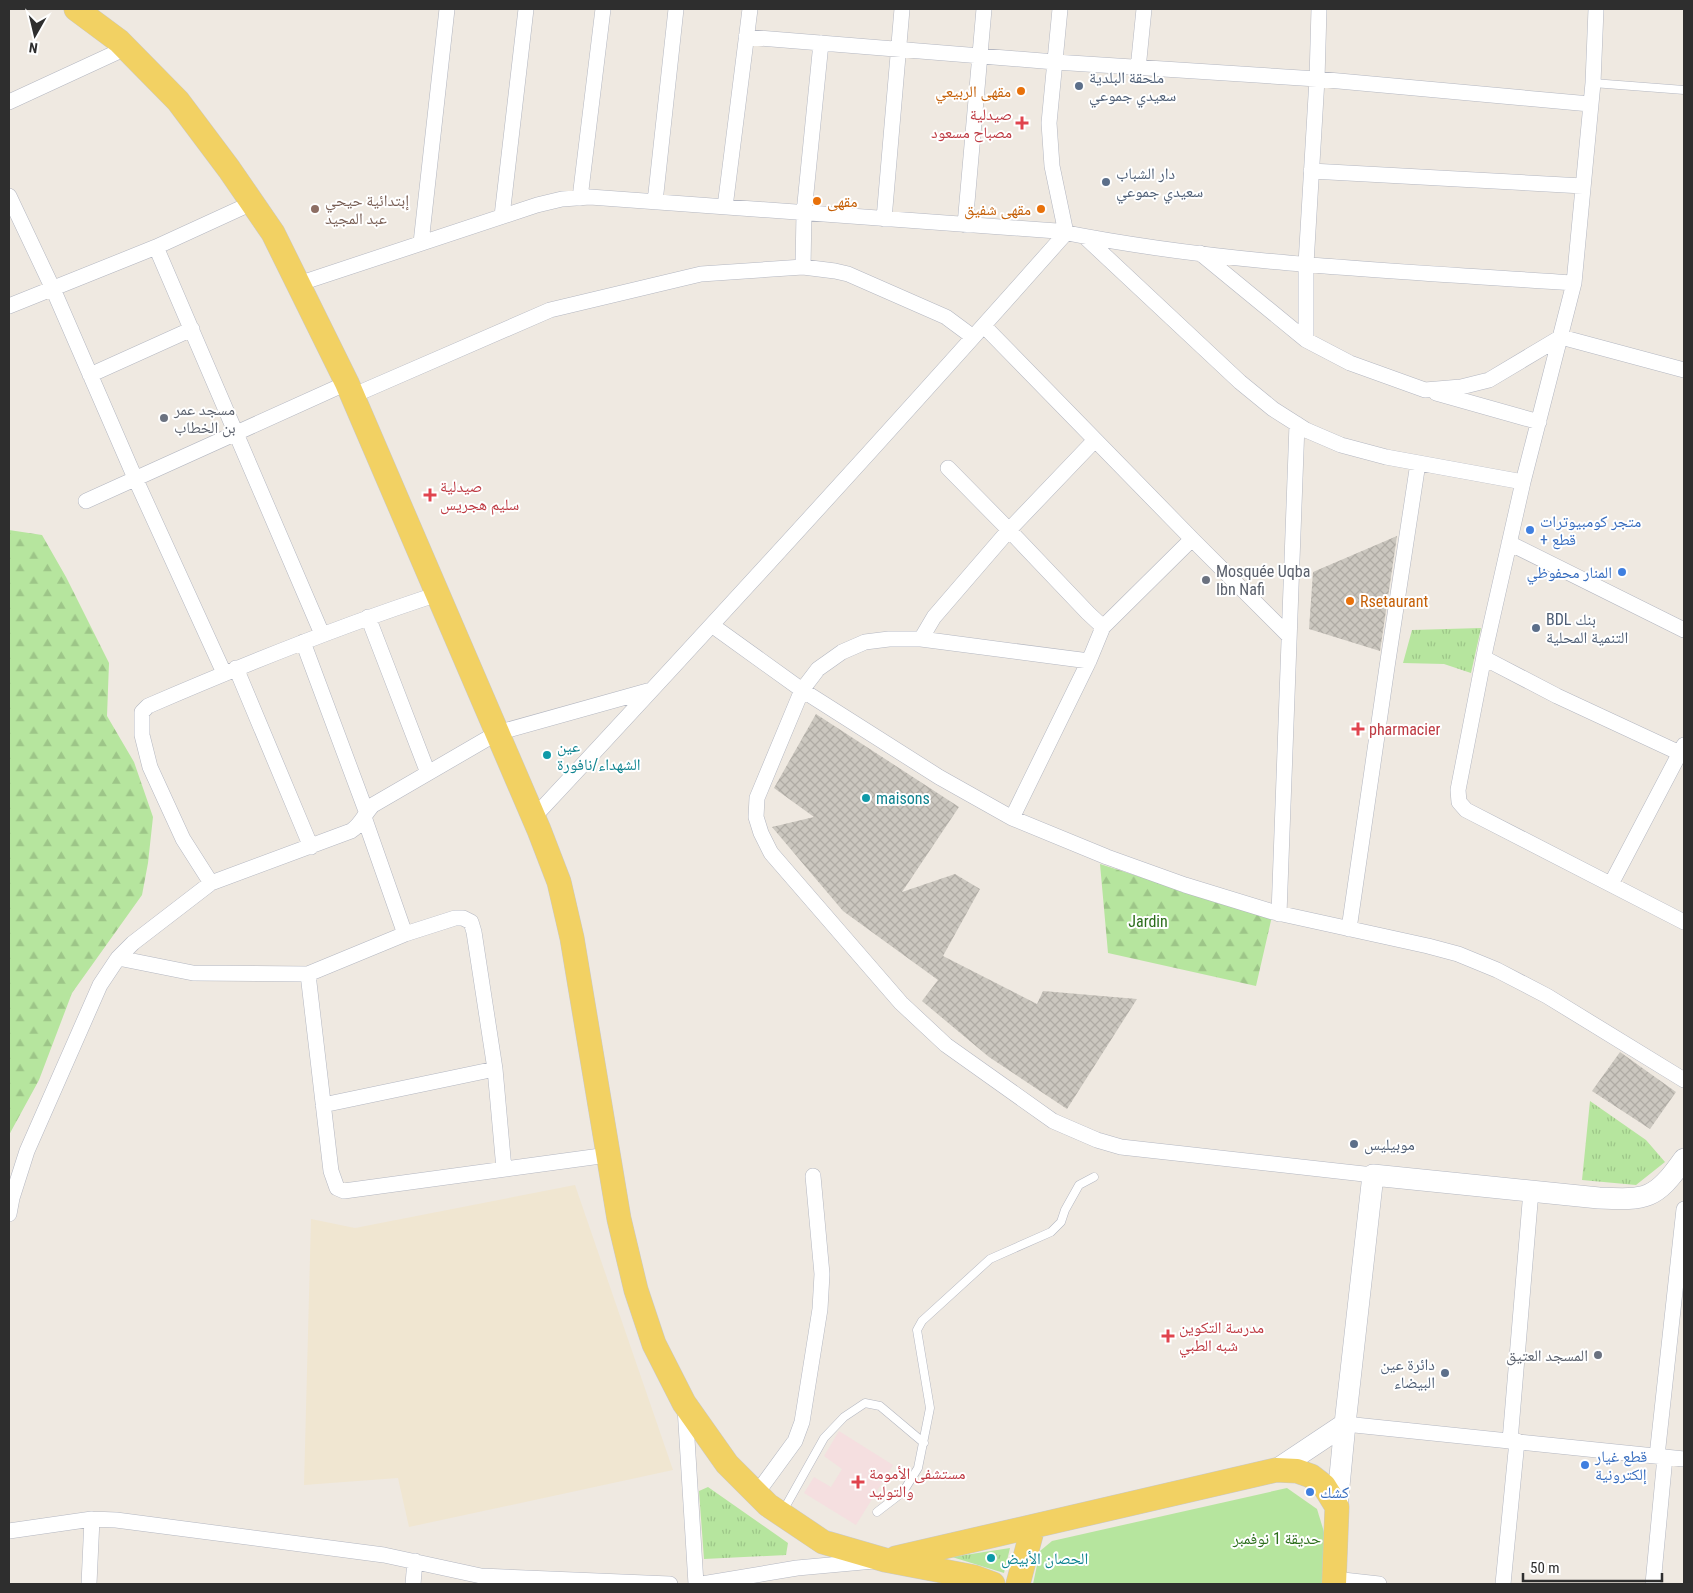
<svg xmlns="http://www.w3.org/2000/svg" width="1693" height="1593" font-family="'Roboto Condensed','Noto Naskh Arabic',sans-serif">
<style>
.education{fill:#f0e6d1}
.medical{fill:#f5dfe0}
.grass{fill:url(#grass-tufts)}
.forest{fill:url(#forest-firs)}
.garden{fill:#b6e59e}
.building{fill:url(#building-cross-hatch)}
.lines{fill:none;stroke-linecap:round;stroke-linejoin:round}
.lane-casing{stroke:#b4b7c1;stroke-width:9}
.street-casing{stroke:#b4b7c1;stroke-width:16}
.secondary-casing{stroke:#b4b7c1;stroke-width:22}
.primary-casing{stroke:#c9c9c9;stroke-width:25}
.lane{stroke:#fff;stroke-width:8}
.street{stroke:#fff;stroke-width:15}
.secondary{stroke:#fff;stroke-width:21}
.primary{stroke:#f2d163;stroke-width:24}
.service-dot{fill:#5c6f8a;stroke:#fff;stroke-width:2}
.food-dot{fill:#e8710a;stroke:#fff;stroke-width:2}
.health-dot{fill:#e0444e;stroke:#fff;stroke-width:2}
.education-dot{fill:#8d6e63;stroke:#fff;stroke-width:2}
.worship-dot{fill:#6b7280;stroke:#fff;stroke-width:2}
.shop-dot{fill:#3f7fe0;stroke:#fff;stroke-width:2}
.culture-dot{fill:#0f9aa8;stroke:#fff;stroke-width:2}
.labels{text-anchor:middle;stroke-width:4;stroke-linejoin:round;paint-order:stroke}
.service-label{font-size:16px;fill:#4e5e75;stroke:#fff;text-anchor:start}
.food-label{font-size:16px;fill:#c56008;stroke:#fff;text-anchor:end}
.health-label{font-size:16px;fill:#be3a42;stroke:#fff;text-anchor:start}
.education-label{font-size:16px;fill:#785e54;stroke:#fff;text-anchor:start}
.worship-label{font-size:16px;fill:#5b616d;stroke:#fff;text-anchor:start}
.shop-label{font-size:16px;fill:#366cbe;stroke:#fff;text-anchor:start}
.culture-label{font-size:16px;fill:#0d838f;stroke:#fff;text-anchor:start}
.park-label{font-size:16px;fill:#2c6e1b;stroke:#fff}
</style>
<defs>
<pattern id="grass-tufts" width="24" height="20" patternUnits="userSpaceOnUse" patternTransform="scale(1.25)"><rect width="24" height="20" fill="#b6e59e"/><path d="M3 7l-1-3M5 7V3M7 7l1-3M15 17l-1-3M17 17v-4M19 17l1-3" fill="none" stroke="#9dc588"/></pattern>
<pattern id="forest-firs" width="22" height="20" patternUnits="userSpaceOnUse" patternTransform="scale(1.25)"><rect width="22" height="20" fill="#b6e59e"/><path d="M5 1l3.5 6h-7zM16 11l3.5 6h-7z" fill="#9dc588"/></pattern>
<pattern id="building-cross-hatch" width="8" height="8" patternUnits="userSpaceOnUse" patternTransform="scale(1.25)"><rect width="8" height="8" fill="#cbc7bf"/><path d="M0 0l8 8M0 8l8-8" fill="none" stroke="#afaba4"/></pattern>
</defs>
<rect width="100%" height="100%" fill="#efe9e1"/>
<path class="education" d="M575,1185L673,1470L409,1527L398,1478L304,1485L311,1219L355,1228Z"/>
<path class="medical" d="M839,1431L893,1465L856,1525L804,1493L814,1477L831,1487L842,1469L824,1456Z"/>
<path class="grass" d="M1481,628L1471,673L1444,664L1403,663L1412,630Z
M1590,1101L1646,1140L1665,1162L1636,1185L1582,1180Z
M708,1487L788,1543L786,1555L704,1559L699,1491Z
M1010,1548L1004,1573L952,1557Z"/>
<path class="forest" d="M9,530L42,535L66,577L109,663L107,716L134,762L153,817L148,863L142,895L72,993L39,1080L9,1135Z
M1100,864L1212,900L1273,912L1256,986L1108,953Z"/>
<path class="garden" d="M1287,1488L1317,1509L1328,1545L1324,1584H1033L1040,1551L1052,1541Z"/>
<path class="building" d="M1397,536L1380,651L1309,629L1313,572Z
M816,714L959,807L902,892L955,874L980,889L943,956L1037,1004L1043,991L1137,999L1067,1109L989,1057L922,1001L938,980L843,911L772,827L814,817L774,788Z
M1620,1052L1676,1092L1650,1129L1592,1091Z"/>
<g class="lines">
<defs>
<path id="lane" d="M1593,83L1684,90
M783,1511L824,1438L844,1417L865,1403L880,1406L924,1443
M877,1512L903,1492L918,1468L930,1408L917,1330L922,1321L990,1259L1051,1232L1061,1222L1065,1210L1079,1185L1094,1177"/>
<path id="street" d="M1319,9L1317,79L1306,264V340L1350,363L1425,390L1461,387L1489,380L1561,337L1684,370
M1596,9L1593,83L1574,283L1523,482L1486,646L1458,790L1459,802L1466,810L1684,922
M746,37L1055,62L1317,79L1590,104
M1138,69L1144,9
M9,102L126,48
M1311,171L1583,186
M9,196L53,289L135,478L224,673
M580,198L603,9
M655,202L676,9
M725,207L750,9
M502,216L526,9
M884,219L902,9
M965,225L984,9
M1085,237L1240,382L1273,409L1306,430L1341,445L1386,457L1523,482
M421,243L447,9
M156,247L322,634
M1200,253L1306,340
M803,267L804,213L821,43
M298,284L537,205L562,199L590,197L1057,231C1226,265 1401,271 1574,283
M9,306L156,247L252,203
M984,326L1192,539L1289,636
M90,375L192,329
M1436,393L1539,422
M352,396L550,310L701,274L803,267L835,271L848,274L946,317L973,337
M948,468L1009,530L1088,613L1103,627L1089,661L1012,818
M86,501L347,383
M1509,543L1684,630
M368,617L428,773
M713,626L802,690L939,777L1012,818L1107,857L1185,885L1273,912L1428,946L1458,954L1497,970L1547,996L1684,1080
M1103,627L1192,539
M921,639L934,617L1009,530L1095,440
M303,642L366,811
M1484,658L1557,696L1684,755
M1089,661L921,639H889L865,642L842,652L818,669L802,690L757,798L756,817L761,833L771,853L901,1003L946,1045L1053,1121L1097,1140L1121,1147L1373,1175
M236,668L311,847
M364,817L405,934L455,918H463L471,922L474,932L495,1069L504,1169
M534,817C714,624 891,430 1066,233L1052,166L1049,123L1060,9
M211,883L183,839L150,767L142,735V712L148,706C243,665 339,626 438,594
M1611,884L1684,745
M1279,914L1297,424
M1349,929L1387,667L1418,463
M118,958L193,973L308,974L331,1171L337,1188L344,1191L608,1155
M308,974L405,934
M323,1105L495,1069
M9,1214L12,1198L27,1151L100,985L118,958L133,943L211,883L351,831C362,824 364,814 373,805L497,733L651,690
M685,1407L696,1584
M1345,1424L1684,1459
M1510,1441L1531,1191
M1657,1456L1684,1209
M757,1493L795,1441L802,1422L820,1309L822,1274L813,1176
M9,1531L92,1519L116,1520L384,1555L481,1576L670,1584
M1334,1579L1379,1584
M89,1584L92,1519
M413,1584L415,1561
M702,1584L797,1568L874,1561
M1503,1584L1517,1441
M1653,1584L1665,1457"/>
<path id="secondary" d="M1345,1424L1373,1175L1599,1198C1647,1200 1655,1200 1684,1159
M1276,1470L1345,1424L1337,1507"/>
<path id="primary" d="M76,9L119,41L178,101L229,169L273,233L347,383L539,830L559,882L572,938L619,1219L636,1290L654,1344L684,1403L727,1464L768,1505L823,1542L885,1560L974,1577L993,1584
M896,1558L1276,1470L1297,1471L1311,1476L1324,1486L1337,1507L1334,1584
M1018,1584L1033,1527"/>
</defs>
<use href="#lane" class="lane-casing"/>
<use href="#street" class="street-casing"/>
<use href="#secondary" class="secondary-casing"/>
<use href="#primary" class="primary-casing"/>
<use href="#lane" class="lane"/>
<use href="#street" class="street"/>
<use href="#secondary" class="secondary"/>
<use href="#primary" class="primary"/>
</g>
<g class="service-dot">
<circle cx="1079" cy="86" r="5"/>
<circle cx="1106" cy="182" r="5"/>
<circle cx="1536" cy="628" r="5"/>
<circle cx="1354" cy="1144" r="5"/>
<circle cx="1445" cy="1373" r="5"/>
</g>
<g class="food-dot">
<circle cx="1021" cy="91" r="5"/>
<circle cx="817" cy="201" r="5"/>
<circle cx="1041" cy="209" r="5"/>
<circle cx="1350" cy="601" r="5"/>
</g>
<g class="health-dot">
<path d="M1019.5 115.5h5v5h5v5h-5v5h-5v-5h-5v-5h5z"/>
<path d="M427.5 487.5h5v5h5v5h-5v5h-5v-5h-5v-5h5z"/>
<path d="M1355.5 721.5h5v5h5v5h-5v5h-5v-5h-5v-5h5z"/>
<path d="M1165.5 1328.5h5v5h5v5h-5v5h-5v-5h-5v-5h5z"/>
<path d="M855.5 1474.5h5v5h5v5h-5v5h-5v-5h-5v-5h5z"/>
</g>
<circle class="education-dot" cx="315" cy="209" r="5"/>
<g class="worship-dot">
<circle cx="164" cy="418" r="5"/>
<circle cx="1206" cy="580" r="5"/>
<circle cx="1598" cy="1355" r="5"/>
</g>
<g class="shop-dot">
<circle cx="1530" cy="530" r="5"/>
<circle cx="1622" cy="572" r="5"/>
<circle cx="1585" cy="1465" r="5"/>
<circle cx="1310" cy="1492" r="5"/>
</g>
<g class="culture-dot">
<circle cx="547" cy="755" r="5"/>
<circle cx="866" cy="798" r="5"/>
<circle cx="991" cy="1558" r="5"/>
</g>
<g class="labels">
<g class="service-label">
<text x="1089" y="83">ملحقة البلدية<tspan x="1089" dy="18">سعيدي جموعي</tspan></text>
<text x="1116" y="179">دار الشباب<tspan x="1116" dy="18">سعيدي جموعي</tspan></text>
<text x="1546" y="625">BDL بنك<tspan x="1546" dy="18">التنمية المحلية</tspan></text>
<text x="1364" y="1150">موبيليس</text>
<text x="1435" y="1370" text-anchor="end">دائرة عين<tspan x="1435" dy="18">البيضاء</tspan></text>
</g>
<g class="food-label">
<text x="1011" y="97">مقهى الربيعي</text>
<text x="827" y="207" text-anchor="start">مقهى</text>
<text x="1031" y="215">مقهى شفيق</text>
<text x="1360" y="607" text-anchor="start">Rsetaurant</text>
</g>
<g class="health-label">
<text x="1012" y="120" text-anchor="end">صيدلية<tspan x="1012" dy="18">مصباح مسعود</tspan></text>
<text x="440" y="492">صيدلية<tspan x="440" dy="18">سليم هجريس</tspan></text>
<text x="1369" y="735">pharmacier</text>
<text x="1179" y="1333">مدرسة التكوين<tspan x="1179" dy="18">شبه الطبي</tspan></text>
<text x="869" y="1479">مستشفى الأمومة<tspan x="869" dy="18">والتوليد</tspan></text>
</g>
<g class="education-label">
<text x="325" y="206">إبتدائية حيحي<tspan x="325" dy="18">عبد المجيد</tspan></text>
</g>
<g class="worship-label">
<text x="174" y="415">مسجد عمر<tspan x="174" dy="18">بن الخطاب</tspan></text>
<text x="1216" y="577">Mosquée Uqba<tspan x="1216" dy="18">Ibn Nafi</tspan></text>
<text x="1588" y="1361" text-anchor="end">المسجد العتيق</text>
</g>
<g class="shop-label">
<text x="1540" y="527">متجر كومبيوترات<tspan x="1540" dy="18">+ قطع</tspan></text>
<text x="1612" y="578" text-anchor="end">المنار محفوظي</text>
<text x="1595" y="1462">قطع غيار<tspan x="1595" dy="18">إلكترونية</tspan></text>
<text x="1320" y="1498">كشك</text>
</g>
<g class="culture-label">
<text x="557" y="752">عين<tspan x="557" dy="18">الشهداء/نافورة</tspan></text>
<text x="876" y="804">maisons</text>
<text x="1001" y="1564">الحصان الأبيض</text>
</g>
<g class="park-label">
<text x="1148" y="927">Jardin</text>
<text x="1277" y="1544">حديقة 1 نوفمبر</text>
</g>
</g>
<rect width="1693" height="1593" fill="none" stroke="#2e2e2e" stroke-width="20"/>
<g transform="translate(35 35) rotate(188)" stroke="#ffffff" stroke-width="4" paint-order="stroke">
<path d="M0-4L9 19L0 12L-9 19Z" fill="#2e2e2e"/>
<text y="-8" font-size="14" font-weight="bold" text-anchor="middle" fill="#2e2e2e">N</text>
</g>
<path d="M1523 1573v8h139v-8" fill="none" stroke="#2e2e2e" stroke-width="2.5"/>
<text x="1530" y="1573" font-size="15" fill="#2e2e2e" stroke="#ffffff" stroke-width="4" paint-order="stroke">50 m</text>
</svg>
